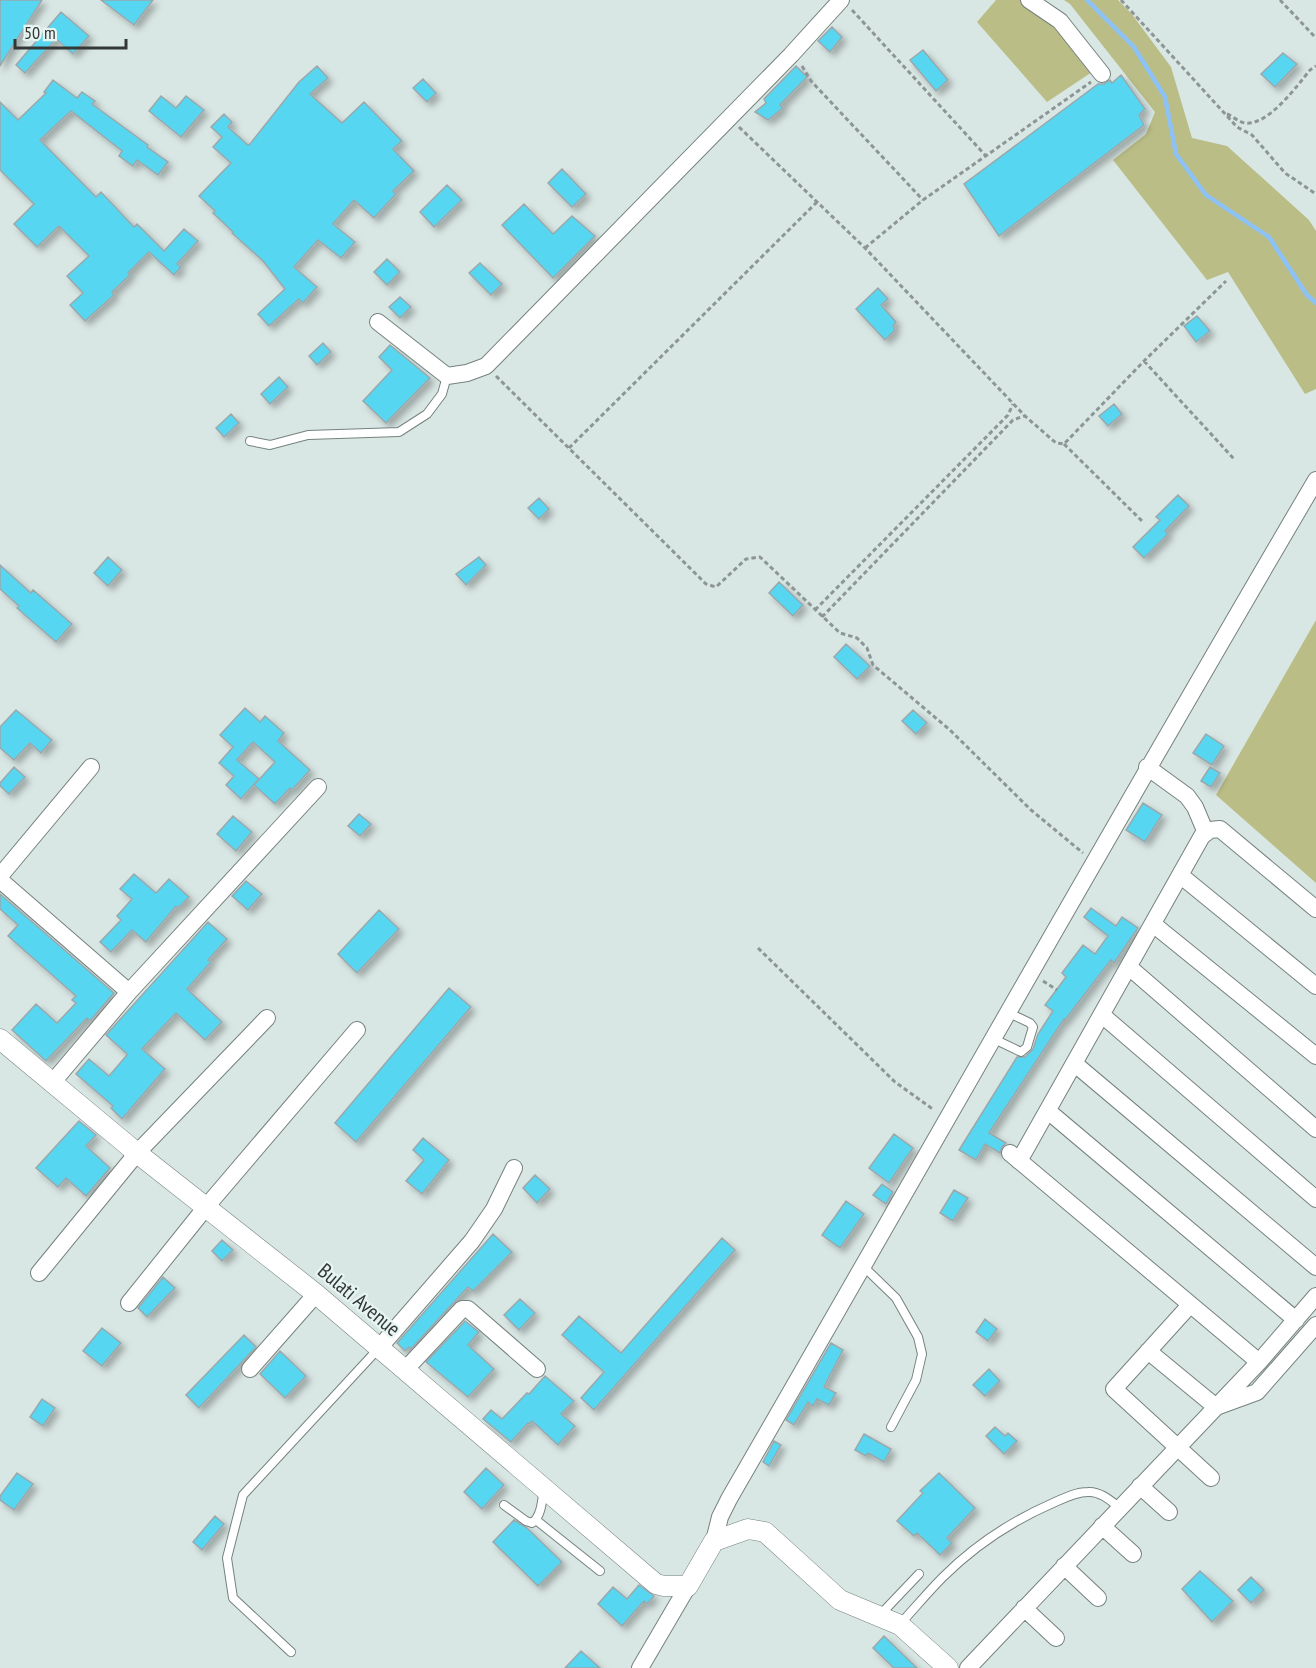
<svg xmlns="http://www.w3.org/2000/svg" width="1316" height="1668" font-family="'PT Sans Narrow',sans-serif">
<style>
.green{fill:#babd85}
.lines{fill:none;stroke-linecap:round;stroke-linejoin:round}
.stream{stroke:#8dc2f6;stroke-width:4.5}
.building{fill:#57d6f0;stroke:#9ba8ab;stroke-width:1.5;filter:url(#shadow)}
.service-casing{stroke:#75827f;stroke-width:10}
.minor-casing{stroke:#75827f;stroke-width:18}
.tertiary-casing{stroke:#75827f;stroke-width:21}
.path{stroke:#8d9694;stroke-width:3;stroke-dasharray:4.5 3;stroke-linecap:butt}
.service{stroke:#fff;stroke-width:8}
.minor{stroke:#fff;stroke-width:16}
.tertiary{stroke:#fff;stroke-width:20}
.labels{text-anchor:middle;stroke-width:4.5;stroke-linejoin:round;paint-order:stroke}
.street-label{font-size:21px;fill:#333837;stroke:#e6f5f1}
</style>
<defs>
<filter id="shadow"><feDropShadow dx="4.5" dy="4.5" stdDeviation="3" flood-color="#0004"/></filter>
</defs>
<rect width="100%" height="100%" fill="#d9e7e4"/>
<path class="green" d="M996,0H1022L1060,33L1092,72L1047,102L977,22Z
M1064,0H1118L1131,13L1171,67L1192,138L1227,146L1309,220L1316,231V389L1305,394L1228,272L1207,280L1113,160L1146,134L1155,112L1070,4Z
M1316,620V883L1216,795Z"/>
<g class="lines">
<path class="stream" d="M1087,0L1134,47L1165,97L1176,154L1206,195L1269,237L1307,295L1316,303"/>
</g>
<path class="building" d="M0,0H42L0,66Z
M101,0H153L134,25Z
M61,12L89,36L73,54L56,39L25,73L16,65Z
M832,27L842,37L830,52L818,41Z
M923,50L948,80L936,91L910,60Z
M1283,53L1297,64L1275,87L1261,74Z
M317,66L328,78L310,94L342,123L364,102L402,141L393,149L414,171L393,191L396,194L374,218L354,200L333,224L355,242L341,258L318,240L294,267L317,287L303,303L299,299L269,326L258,314L285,289L263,261L232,233L233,232L213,213L215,211L199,196L231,163L213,147L222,137L211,127L224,114L232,122L228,127L248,145L250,144L299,82Z
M796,66L807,77L780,105L783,108L768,120L755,112L766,103L764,99Z
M1121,75L1145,109L1139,115L1144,125L999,236L964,184L1098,84H1104L1110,80L1112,83Z
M423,79L436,93L427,102L413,88Z
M53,80L77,98L82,92L95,101L92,104L148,145L147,147L168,162L158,175L137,160L133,166L119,156L122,151L71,111L40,140L96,197L101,192L134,227L137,224L164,251L184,229L198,241L177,264L181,267L174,275L149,252L128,273L130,275L112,292L114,295L85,321L70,305L83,293L67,276L89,256L59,226L37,247L14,224L34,204L0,170V102L18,120L46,93L44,92Z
M161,96L176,108L186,96L204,110L181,137L149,111Z
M562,169L586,194L572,207L548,183Z
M447,185L462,200L434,227L420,212Z
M524,204L553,234L572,216L595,236L553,278L502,225Z
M387,259L400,272L387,285L374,272Z
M480,263L502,284L491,295L469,273Z
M878,288L888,299L881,305L896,322L893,326L895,330L885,340L856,309Z
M400,297L411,307L400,318L389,307Z
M1197,316L1210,331L1196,342L1184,326Z
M323,343L331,352L317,365L309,356Z
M390,345L430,378L386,423L363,401L392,370L379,357Z
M279,377L288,387L270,404L261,394Z
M1114,404L1122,414L1108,426L1099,416Z
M231,414L239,423L224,437L216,428Z
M1178,495L1189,506L1165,531L1168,534L1144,558L1133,547L1160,520L1156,517Z
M539,498L549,509L539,519L528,508Z
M108,557L122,570L108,586L94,573Z
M479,557L486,565L466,585L456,574Z
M0,565L31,593L33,590L72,624L56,642L17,608L19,606L0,589Z
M779,582L803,605L793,616L769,593Z
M846,644L870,666L857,679L834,657Z
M245,708L260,722L265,716L284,733L278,741L310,770L292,790L290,788L275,804L254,785L275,762L253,742L237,760L259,779L241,799L226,785L234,776L219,763L233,747L220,735Z
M16,710L52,740L41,753L30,743L14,760L0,748V727Z
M913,710L927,723L916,734L902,721Z
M1206,734L1224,746L1212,765L1193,753Z
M14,767L25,777L9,794L0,786V783Z
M1210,767L1220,773L1211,787L1201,781Z
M1143,803L1162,815L1145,842L1126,830Z
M359,814L371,824L360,836L348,826Z
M233,816L252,832L236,851L217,834Z
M134,874L156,893L169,879L189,897L178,908L176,906L146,942L132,930L111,952L100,942L121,920L117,916L132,899L120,889Z
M246,881L262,894L248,910L232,896Z
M0,894L114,993L90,1021L87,1018L46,1061L12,1030L36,1004L57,1023L76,1003L72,1000L76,996L8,936L18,925L0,909Z
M1091,908L1116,926L1122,917L1138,928L1114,963L1111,960L1065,1020L1064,1019L989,1133L1006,1143L1002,1147L1000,1153L985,1144L976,1160L959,1150L1017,1057H1025L1033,1049L1038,1034L1053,1011L1045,1005L1066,977L1062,973L1083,945L1095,954L1108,936L1084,917Z
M379,910L399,929L357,973L338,954Z
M208,922L227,939L208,960L211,962L187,989L222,1022L205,1040L176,1013L142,1049L165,1069L122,1119L111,1108L113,1106L76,1074L89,1059L109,1076L127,1055L126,1053L106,1035Z
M449,988L471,1007L356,1142L335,1123Z
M79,1121L96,1135L86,1146L110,1168L86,1196L66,1178L58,1187L36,1168Z
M894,1134L913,1148L889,1183L869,1168Z
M423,1138L449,1160L422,1194L406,1181L424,1160L413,1150Z
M535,1175L550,1189L537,1203L523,1188Z
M882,1184L893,1192L886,1204L873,1195Z
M954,1190L968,1198L953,1221L940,1213Z
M846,1201L864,1214L840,1248L822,1235Z
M493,1234L512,1252L473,1291L468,1287L411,1349L409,1347L405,1351L397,1343Z
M722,1238L735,1250L594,1410L581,1398L604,1372L562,1335L579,1316L621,1353Z
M222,1240L233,1250L222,1261L212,1251Z
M163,1277L175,1288L147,1317L138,1308Z
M520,1299L535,1313L519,1330L504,1315Z
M985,1319L997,1329L988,1341L976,1332Z
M465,1321L479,1332L468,1345L494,1369L468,1397L426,1362Z
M102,1328L121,1343L102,1366L83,1351Z
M244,1335L256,1347L199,1408L186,1395Z
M831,1343L843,1350L824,1387L836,1393L829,1405L817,1399L813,1406L808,1402L794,1425L786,1420Z
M280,1351L306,1376L285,1398L260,1374Z
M989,1369L1000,1381L985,1396L973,1385Z
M545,1376L574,1401L561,1414L575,1426L558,1445L532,1421L530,1424L528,1423L511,1442L483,1419L491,1410L502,1419L527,1393L529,1394Z
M42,1399L55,1408L43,1426L30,1417Z
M995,1427L1005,1436L1008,1433L1017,1441L1004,1454L986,1436Z
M864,1434L891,1449L884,1462L868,1453L866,1456L855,1450Z
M774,1441L781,1445L769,1466L763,1462Z
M486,1468L504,1485L482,1509L464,1492Z
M17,1473L33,1484L14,1510L0,1500V1496Z
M939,1473L975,1508L947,1538L952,1543L940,1555L917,1533L914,1536L897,1521L923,1493L920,1491Z
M215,1516L224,1524L202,1550L193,1542Z
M514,1520L527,1528L562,1562L538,1586L493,1542Z
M1200,1571L1233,1601L1212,1622L1182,1589Z
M1251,1577L1264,1590L1251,1603L1238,1590Z
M639,1585L654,1596L647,1604L644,1601L622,1626L598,1604L613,1587L627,1599Z
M884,1636L917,1668H894L873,1648Z
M581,1651L600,1668H565Z"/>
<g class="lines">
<defs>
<path id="service" d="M250,441L270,445L308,435L399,432L427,414L442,394L447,376
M994,1039L1021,1052L1027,1047L1033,1027L1030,1023L1009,1013
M863,1266L896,1298L918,1337L922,1354L916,1380L891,1427
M504,1505L526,1521L532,1523C542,1516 542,1499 544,1488
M536,1520L600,1571
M879,1616L919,1574
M900,1624C914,1609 928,1592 943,1577C974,1546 1014,1520 1053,1503C1064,1498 1076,1492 1088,1492C1100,1491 1111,1501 1120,1508
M291,1652L233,1598L227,1558L243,1495L379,1348"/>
<path id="minor" d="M1029,0L1060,21L1102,74
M378,322L447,376L467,373L486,366L791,55L841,0
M1147,767L1187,796L1195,807L1206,833
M1180,875L1316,986
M0,876L91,767
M0,880L129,992
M1153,924L1316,1056
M1129,967L1316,1129
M1102,1015L1316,1199
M1075,1064L1316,1267
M52,1083L129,992L318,787
M1048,1111L1296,1320
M1010,1153L1259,1362
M1019,1161L1202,836L1210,830L1220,829L1316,909
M39,1273L137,1153L267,1018
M129,1303L206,1207L357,1030
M1190,1305L1114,1389L1211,1478
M379,1348L472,1241L494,1209L514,1168
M1148,1351L1216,1407L1257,1392L1316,1325
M250,1369L316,1294
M405,1370L462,1309H468L537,1369
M1140,1486L1169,1512
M1102,1526L1133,1554
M714,1541L720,1517L729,1499C925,1160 1117,818 1316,480
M1064,1566L1098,1598
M1024,1608L1056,1638
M640,1668L688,1586
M968,1668L1259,1362L1316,1296"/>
<path id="tertiary" d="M0,1039L137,1153L316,1294L656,1584L664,1586H688L714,1541L748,1529L765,1532L840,1600L900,1625L948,1668"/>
</defs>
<use href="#service" class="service-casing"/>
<use href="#minor" class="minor-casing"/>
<use href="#tertiary" class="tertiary-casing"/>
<path class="path" d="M1121,0L1237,127L1252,135L1285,173L1316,194
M1280,0L1316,38
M852,10L986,156
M802,66L811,81L923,200
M1227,114C1232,116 1239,122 1245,123C1268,126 1297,86 1310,70L1316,66
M739,127L865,248L1025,416L1056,443L1064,444L1144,361L1226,281
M865,248L923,200L1091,82
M1144,361L1234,459
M496,376L706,584L716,587L746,559L760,557L840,633L857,638L867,648L873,665L950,730L1031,810L1083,853
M1064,444L1143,522
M569,448L818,201
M815,610L1008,415L1013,404
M822,617L1013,420L1024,416
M758,948L895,1082L934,1110
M1043,981L1057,990"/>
<use href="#service" class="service"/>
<use href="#minor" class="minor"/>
<use href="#tertiary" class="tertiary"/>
</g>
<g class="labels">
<g class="street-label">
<text transform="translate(359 1300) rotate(40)" y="7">Bulati Avenue</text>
</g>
</g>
<path d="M15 39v9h111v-9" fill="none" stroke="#333837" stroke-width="3"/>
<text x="24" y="39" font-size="18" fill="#333837" stroke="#e6f5f1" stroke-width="4.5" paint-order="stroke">50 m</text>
</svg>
